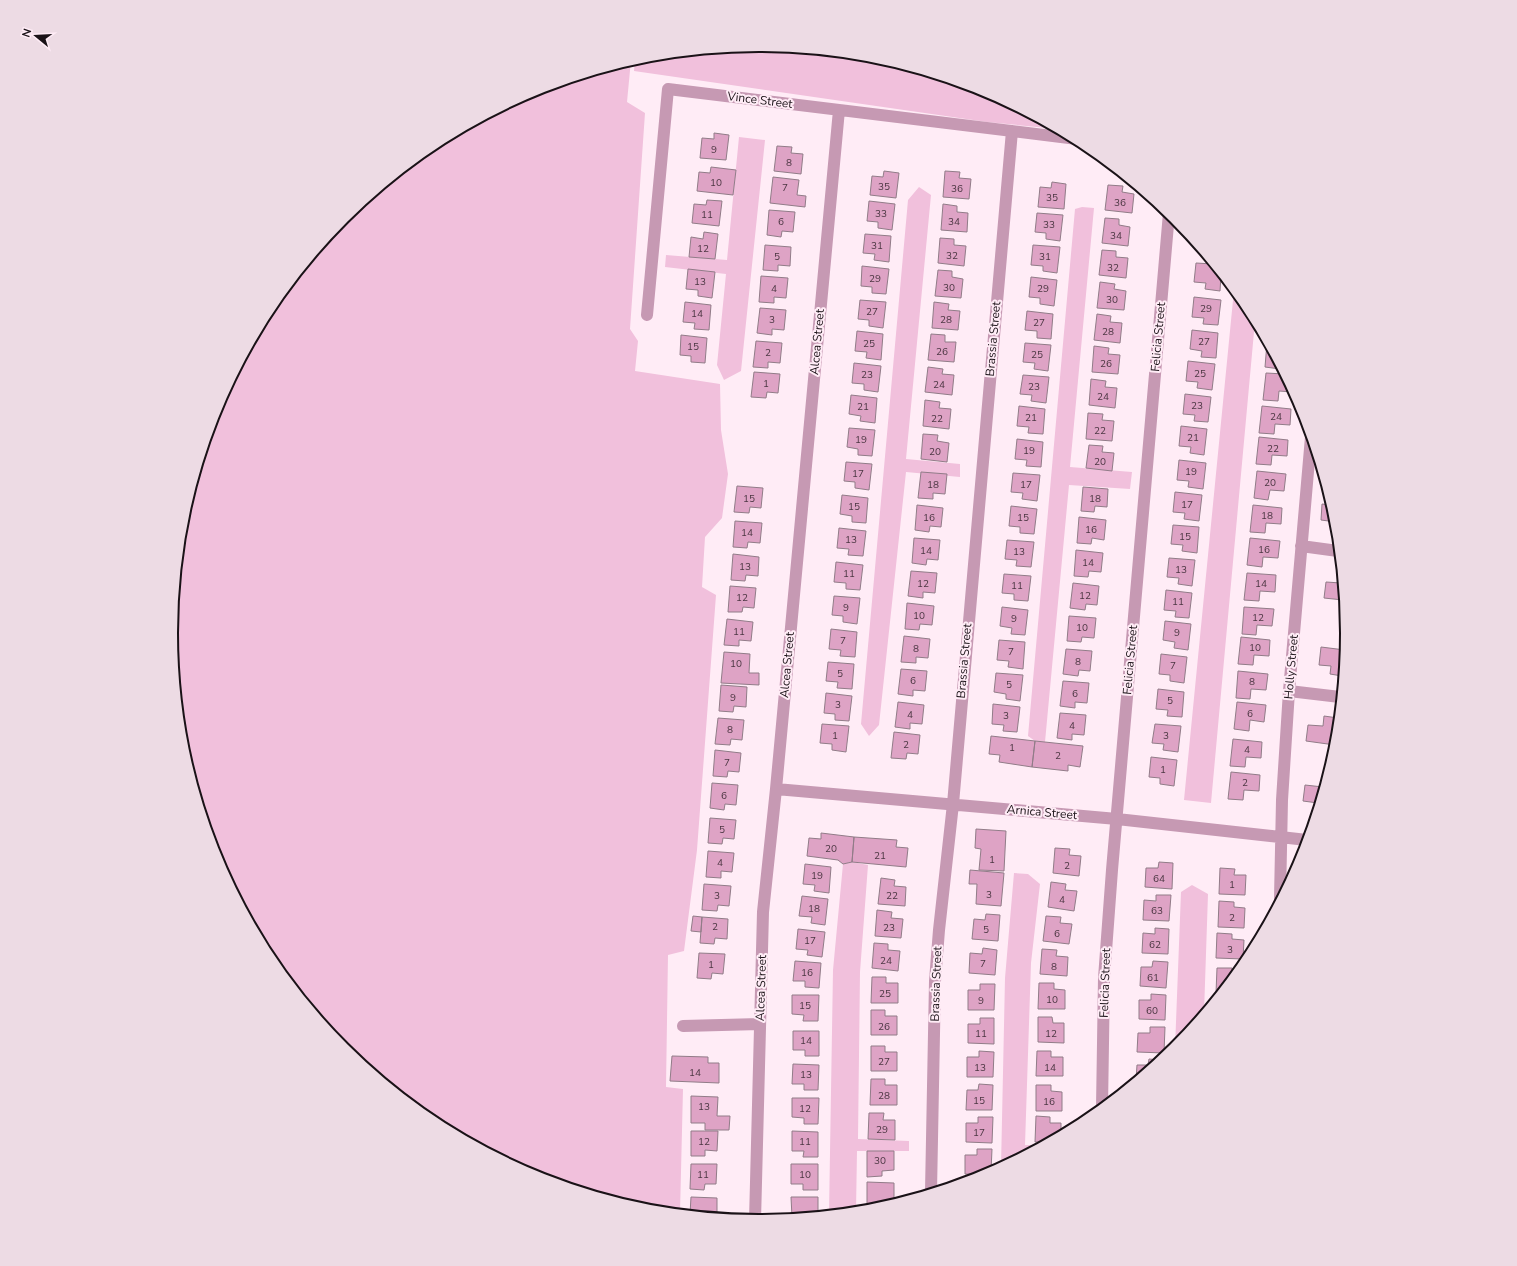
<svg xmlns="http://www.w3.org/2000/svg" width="1517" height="1266" font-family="'Nunito Sans',sans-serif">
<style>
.green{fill:#f1c0dc}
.building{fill:#dea3c5;stroke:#917c88}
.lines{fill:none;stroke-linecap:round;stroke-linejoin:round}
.minor{stroke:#c699b3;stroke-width:12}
.labels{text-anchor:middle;stroke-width:4;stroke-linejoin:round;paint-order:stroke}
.number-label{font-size:10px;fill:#4b3642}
.street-label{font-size:12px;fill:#1a1217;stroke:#ffecf6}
.rim{fill:none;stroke:#1a1217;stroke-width:2}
</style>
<rect width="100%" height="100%" fill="#ffecf6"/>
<path class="green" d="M759,45L873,56L984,90L1057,129L987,122L634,71L635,59L644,56Z
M631,60L627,102L645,113L630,329L638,341L635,371L720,384L721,430L728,474L722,518L705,537L702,587L716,595L697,850L684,951L668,955L666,1087L683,1089L680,1213L644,1210L533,1176L432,1122L343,1049L269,959L215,858L182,747L171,633L182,518L215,408L270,306L343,217L432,144L534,90Z
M739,137L765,140L741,371L724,380L717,365L726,274L665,267L666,255L727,260Z
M919,187L931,195L906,459L960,464V477L906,472L879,725L869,736L861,724L908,200Z
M1082,207L1094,208L1070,467L1132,472L1130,489L1069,485L1045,742L1035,741L1028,736L1075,209Z
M1234,290L1248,307L1255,321L1211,803L1184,800Z
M852,862L868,865L860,972L858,1139L909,1141V1151H857L856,1211L829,1214L833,970L843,864Z
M1014,873L1028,874L1040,884L1031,963L1025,1145H1041L1001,1167L1005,978Z
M1192,885L1208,894L1204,1013L1175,1048L1181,892Z"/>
<path class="building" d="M714,133L729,135L726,160L700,158L702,138L714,139Z
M777,146L792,147L791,153L803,154L801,174L774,171Z
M711,167L736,170L733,195L697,191L699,172L710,173Z
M884,171L899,173L896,198L870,195L872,176L883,177Z
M945,171L960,172L959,178L971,179L969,199L943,197Z
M773,177L799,180L797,195L806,196L805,207L770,203Z
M1052,182L1066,184L1064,209L1038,207L1040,187L1051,188Z
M1108,185L1123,186L1122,192L1134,194L1132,213L1105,210Z
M707,200L722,201L719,226L692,223L694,204L706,205Z
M869,201L895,204L892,230L878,228V222L867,221Z
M943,204L957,206V212L968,213L967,232L941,230Z
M769,210L795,212L793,232L782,231L781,237L767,235Z
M1037,213L1063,215L1060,241L1046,239V233L1035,232Z
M1105,218L1119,219V225L1130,227L1128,246L1102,243Z
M704,232L718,234L715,259L689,257L691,237L703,239Z
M865,234L891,236L889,262L874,260L875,254L863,253Z
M940,238L954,239V245L966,246L964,266L938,263Z
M765,245L791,247L790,266L778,265V271L763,270Z
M1033,245L1060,247L1057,273L1043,271V266L1031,265Z
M1102,250L1116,251V257L1128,258L1126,278L1099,275Z
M1196,263L1213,264L1221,275L1220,291L1205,289L1206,283L1194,282Z
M862,266L889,269L886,294L872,293V287L861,286Z
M688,269L715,272L712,298L698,296V290L686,289Z
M938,270L952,271V277L963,279L961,298L935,296Z
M761,276L788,278L786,298L774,297V303L759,302Z
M1031,277L1057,280L1054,306L1040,304V298L1029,297Z
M1100,282L1115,284L1114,289L1126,291L1124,310L1097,308Z
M1194,297L1221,300L1218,325L1203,324L1204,318L1192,317Z
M860,300L886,302L883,328L869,326V320L858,319Z
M685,302L711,305L709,330L694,329L695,323L683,322Z
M934,302L949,304L948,310L960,311L958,330L932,328Z
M760,308L786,310L784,330L772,329V335L757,333Z
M1027,311L1053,314L1051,339L1037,338V331L1025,330Z
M1097,314L1111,316L1110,322L1122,323L1120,343L1094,340Z
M1192,330L1218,333L1216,358L1201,357L1202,351L1190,349Z
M857,331L883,334L881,360L866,358L867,352L855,351Z
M931,334L945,335V342H956L954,362L928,360Z
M681,335L707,338L705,363L691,362V356L680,355Z
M756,341L782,343L780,363L768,362V368L753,367Z
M1025,343L1051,345L1048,371L1034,369L1035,363L1023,362Z
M1267,343L1280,367V369L1265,367Z
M1094,346L1109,348L1108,354L1120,355L1118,374L1092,372Z
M1188,361L1215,364L1212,390L1197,388L1198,382L1186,381Z
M854,363L881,366L878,392L864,390V384L852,383Z
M928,367L943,369L942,374L954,375L952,395L925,392Z
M754,372L780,374L778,393L767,392L766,398L751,397Z
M1266,373L1284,374L1293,392L1279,391L1278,401L1263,400Z
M1023,375L1049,377L1046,403L1031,401L1032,395L1020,394Z
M1091,379L1106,381L1105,387L1117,388L1115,408L1089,405Z
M1185,394L1211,397L1208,422L1194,421L1195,415L1183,414Z
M851,395L877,398L875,423L860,421L861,416L849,414Z
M925,400L940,402L939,408L951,409L949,429L923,426Z
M1019,406L1045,409L1043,434L1028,433L1029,427L1017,426Z
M1262,406L1291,409L1290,425L1275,424L1274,434L1259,433Z
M1088,413L1103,414L1102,420L1114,421L1112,441L1086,439Z
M1181,426L1207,429L1204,455L1190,453L1191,447L1179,446Z
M849,428L875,430L872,456L858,455V449L847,447Z
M923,434L938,435L937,441L949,443L947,462L921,459Z
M1259,437L1288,440L1287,456L1272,455L1271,465L1256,464Z
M1017,439L1043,442L1041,467L1026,466L1027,460L1015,459Z
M1089,445L1103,446L1102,452L1114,453L1112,471L1086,468Z
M1179,460L1206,463L1203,489L1188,487L1189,481L1177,480Z
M846,462L872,464L869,490L855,488V482L844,481Z
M1257,471L1286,474L1284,491L1270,490L1268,500L1254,498Z
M921,472L947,474L945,494L933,493V499L918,498Z
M1013,473L1040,475L1037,501L1022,499L1023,493L1011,492Z
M737,486L763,488L761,508L750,507L749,513L734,512Z
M1083,487L1108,489L1107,507L1095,506L1094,512L1081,511Z
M1175,492L1202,495L1199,521L1184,519L1185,513L1173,512Z
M842,495L868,498L866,523L852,522V516L840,514Z
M1322,504L1331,505L1336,522L1321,520Z
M917,505L943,508L941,527L930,526L929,532L915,530Z
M1253,505L1282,508L1281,524L1266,523L1265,533L1250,532Z
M1011,506L1037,509L1034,534L1020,533V527L1009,526Z
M1079,517L1106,520L1104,540L1092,538L1091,544L1077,543Z
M735,521L762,523L760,543L748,542L747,548L733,547Z
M1173,525L1199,527L1197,553L1182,551L1183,545L1171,544Z
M839,528L866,531L863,556L848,555L849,549L837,548Z
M914,538L940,540L938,560L927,559L926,565L912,563Z
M1250,538L1280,541L1278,558L1263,557L1262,567L1247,565Z
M1007,540L1034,542L1031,567L1016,566L1017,560L1005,559Z
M1076,550L1103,553L1101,572L1089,571L1088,577L1074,576Z
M733,554L759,557L758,576L746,575L745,581L731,580Z
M1169,558L1195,560L1192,586L1178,584L1179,578L1167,577Z
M836,562L863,565L860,590L846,589V583L834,582Z
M911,571L937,573L935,593L923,592V598L908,596Z
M1247,573L1276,575L1275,592L1260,591L1259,601L1244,600Z
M1004,574L1031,576L1028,601L1014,600V594L1002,593Z
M1341,580L1343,600L1324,598L1326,582L1341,583Z
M1073,583L1099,586L1097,605L1086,604L1085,610L1070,608Z
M730,586L756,588L754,608L743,607L742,612H728Z
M1166,590L1192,593L1189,618L1175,617L1176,611L1164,610Z
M834,596L860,598L857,624L843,622V616L832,615Z
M907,603L934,606L932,625L920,624L919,630L905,629Z
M1002,607L1028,610L1025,635L1011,634L1012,628L1000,626Z
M1244,607L1274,609L1272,626L1257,625L1256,635L1242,634Z
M1069,616L1096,618L1094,638L1082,637L1081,642L1067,641Z
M727,619L753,622L751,641L739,640V646L724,645Z
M1165,621L1191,624L1188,650L1174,648L1175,642L1163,640Z
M831,629L857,632L855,657L840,656L841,650L829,649Z
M904,636L930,639L928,658L916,657V663L901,662Z
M1241,637L1270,640L1269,656L1254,655L1253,665L1238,664Z
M999,640L1025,642L1023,669L1008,667L1009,661L997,660Z
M1321,647L1345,650L1342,676L1330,674L1331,666L1319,665Z
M1066,649L1092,651L1090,671L1079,670L1078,676L1063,674Z
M724,652L750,654L749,673H759V685L721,683Z
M1161,654L1187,657L1184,683L1170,681V675L1159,674Z
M828,662L854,664L852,689L837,688L838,682L826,681Z
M901,669L927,671L925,691L913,690V696L898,694Z
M1238,671L1268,674L1266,690L1251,689L1250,699L1236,698Z
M996,673L1023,675L1020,701L1006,699V694L994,692Z
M1063,681L1089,683L1087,703L1075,702V708L1060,706Z
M721,685L747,687L746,707L734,706L733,712L719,711Z
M1158,689L1184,692L1182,717L1167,716L1168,710L1156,709Z
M826,693L852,696L849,721L835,720V714L824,713Z
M898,702L924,705L922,724L910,723V729L895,727Z
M1237,702L1266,705L1264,722L1250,720L1249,731L1234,729Z
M993,704L1020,707L1017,732L1003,731L1004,725L992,724Z
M1060,713L1086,715L1084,735L1072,734V740L1057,738Z
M1324,716L1338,718L1335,745L1306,741L1308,725L1323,726Z
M718,718L744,720L742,740L731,739L730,745L715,744Z
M822,724L849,726L846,752L832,750V744L820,743Z
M1155,724L1181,726L1178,752L1163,750L1164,744L1152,743Z
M894,732L920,735L918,754L907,753L906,759L891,758Z
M991,736L1035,741L1032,767L999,762L1000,755L989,754Z
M1233,739L1262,742L1261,758L1246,757L1245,767L1230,766Z
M1035,741L1083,746L1080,767L1068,765V771L1032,767Z
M715,750L741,753L739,772L728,771L727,777L713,776Z
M1151,757L1177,760L1174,786L1160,784V778L1149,777Z
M1231,772L1260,775L1259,791L1244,790L1243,800L1228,799Z
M712,783L738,785L736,805L725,804L724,810L710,808Z
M1305,785L1323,787L1317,807L1318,803L1303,801Z
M710,818L736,820L734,839L723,838L722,844L708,843Z
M976,829L1006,831L1004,871L979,870L981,849L975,848Z
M821,833L854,837L852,862L843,864L838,860L807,856L809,838L821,839Z
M854,837L897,840L896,847L908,848L906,867L852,862Z
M1055,848L1070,849L1069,855L1081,856L1079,876L1053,873Z
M708,851L734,853L732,872L721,871V878L706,877Z
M1159,862L1173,863L1172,889L1145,887L1146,868H1158Z
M805,864L831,867L829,893L814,891L815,885L803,884Z
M1220,868L1235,869L1234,875H1246L1245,895L1219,894Z
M970,870L1004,873L1001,906L976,904L977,884H969Z
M881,878L895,880L894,886L906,887L905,906L878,904Z
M1051,882L1066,884L1065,890L1077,891L1074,911L1048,907Z
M704,884L731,886L729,906L718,905L717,911L702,910Z
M1156,895H1171L1169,921L1143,920L1144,900L1156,901Z
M802,896L828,899L825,925L811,923L812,917L799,916Z
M1219,901L1234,902V907L1245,908L1244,928L1218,927Z
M877,910L892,912L891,918L903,919L901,938L875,936Z
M986,914L1000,915L998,941L972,939L974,919L985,920Z
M693,916L702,917L701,932L691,931Z
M1046,916L1061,917L1060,923L1072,924L1069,944L1043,941Z
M702,917L728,919L727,939L715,938L714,944L700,943Z
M1155,928L1169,929L1168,954L1142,953L1143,933L1155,934Z
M798,929L825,932L822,957L807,955L808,950L796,949Z
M1217,933L1232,934V939L1244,940L1243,959L1216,958Z
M874,943L888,944V950L900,951L898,971L872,968Z
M983,948L997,950L995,975L969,973L970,953L982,954Z
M1042,949L1057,950L1056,956L1068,957L1067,976L1040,974Z
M699,953L725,954L723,974L712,973L711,979L697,978Z
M795,961L821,963L819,988L805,987V981H793Z
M1153,961L1168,962L1166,988L1140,986L1141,967H1152Z
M1217,968H1232V974H1236L1220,993H1216Z
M872,977H886V983H898V1003H871Z
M1039,983H1054V989L1065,990V1009H1038Z
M980,984H995L994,1010H968V990H980Z
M1151,994L1166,995L1165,1020L1139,1019V1000H1151Z
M792,995H819L818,1021H803L804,1015L792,1014Z
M871,1010H885V1016H897V1035H871Z
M1038,1017H1052L1053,1023H1064V1043L1038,1042Z
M980,1018H994V1044L968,1043V1024H980Z
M1150,1027H1165L1164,1053L1137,1052L1138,1033H1150Z
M793,1031H819V1056H805V1050H793Z
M871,1046H885V1052H897V1071H871Z
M979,1051L994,1052L993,1077H967V1057H979Z
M1037,1051H1051V1057H1063V1076H1036Z
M672,1056L708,1057V1063H719V1083L670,1081Z
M1149,1059L1160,1060L1136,1080L1137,1065H1148Z
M793,1064L819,1065L818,1090H804V1084H792Z
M871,1079H885V1085H897V1105H870Z
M979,1084L993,1085L992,1110H966L967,1090H978Z
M1036,1085H1051V1091L1062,1092V1111H1036Z
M691,1096L718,1097L717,1116H730L729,1130H705V1123H691Z
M792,1098H819L818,1124H804V1118L792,1117Z
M869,1113H884L883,1120H895V1140L868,1139Z
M1036,1116L1050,1117V1123H1061V1135L1047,1142H1035Z
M978,1117H993L992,1143L966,1142V1123H978Z
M691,1131H718L717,1151L705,1150V1156H691Z
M792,1131L818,1132V1157H803L804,1151H792Z
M977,1149H992L991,1172L987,1175L965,1174V1155H977Z
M867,1151H894V1170L882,1171V1176L867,1177Z
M691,1164H717L716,1184H705L704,1190L690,1189Z
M791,1164H818V1190H803V1184H791Z
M867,1182L894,1183V1203L882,1202V1207L867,1208Z
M691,1197L717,1198V1217L690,1214Z
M791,1197H818V1215L792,1217Z"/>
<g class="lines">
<path class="minor" d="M647,315L668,89L1077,139
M1301,546L1338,551
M1289,691L1340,697
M776,789L1117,819L1307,840
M1280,898L1282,800L1289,691L1311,437
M683,1026L760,1024
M1102,1108L1104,978L1112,870L1169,213
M931,1192L935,981L939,930L953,804L1012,131
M755,1221L763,912L776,789L839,110"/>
</g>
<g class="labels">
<g class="number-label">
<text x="714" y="153">9</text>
<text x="789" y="166">8</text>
<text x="716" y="186">10</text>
<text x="884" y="190">35</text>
<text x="785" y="191">7</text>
<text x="957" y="192">36</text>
<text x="1052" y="201">35</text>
<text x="1120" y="206">36</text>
<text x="881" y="217">33</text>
<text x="707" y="218">11</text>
<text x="781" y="225">6</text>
<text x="954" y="225">34</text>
<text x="1049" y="228">33</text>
<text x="1116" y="239">34</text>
<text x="877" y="249">31</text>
<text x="703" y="252">12</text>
<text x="952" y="259">32</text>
<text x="777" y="260">5</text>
<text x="1045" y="260">31</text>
<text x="1113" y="271">32</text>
<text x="875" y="282">29</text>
<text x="700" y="285">13</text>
<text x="949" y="291">30</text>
<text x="774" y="292">4</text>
<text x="1043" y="292">29</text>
<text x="1112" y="303">30</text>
<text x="1206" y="312">29</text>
<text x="872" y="315">27</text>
<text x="697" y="317">14</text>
<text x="772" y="323">3</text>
<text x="946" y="323">28</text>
<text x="1039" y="326">27</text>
<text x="1108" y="335">28</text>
<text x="1204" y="345">27</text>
<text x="869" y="347">25</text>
<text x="693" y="350">15</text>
<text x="942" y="355">26</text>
<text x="768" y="356">2</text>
<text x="1037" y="358">25</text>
<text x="1106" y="367">26</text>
<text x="1200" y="377">25</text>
<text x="867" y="378">23</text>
<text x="766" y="387">1</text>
<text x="939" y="388">24</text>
<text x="1034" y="390">23</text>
<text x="1103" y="400">24</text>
<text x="1197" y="409">23</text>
<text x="863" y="410">21</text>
<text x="1276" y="420">24</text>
<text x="1031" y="421">21</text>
<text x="937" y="422">22</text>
<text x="1100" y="434">22</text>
<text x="1193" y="441">21</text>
<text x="861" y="443">19</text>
<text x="1273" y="452">22</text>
<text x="1029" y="454">19</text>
<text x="935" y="455">20</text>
<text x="1100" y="465">20</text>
<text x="1191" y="475">19</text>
<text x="858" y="477">17</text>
<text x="1270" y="486">20</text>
<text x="933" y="488">18</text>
<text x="1026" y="488">17</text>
<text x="749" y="502">15</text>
<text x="1095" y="502">18</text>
<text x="1187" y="508">17</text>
<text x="854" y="510">15</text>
<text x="1267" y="519">18</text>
<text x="929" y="521">16</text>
<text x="1023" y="521">15</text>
<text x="1091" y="533">16</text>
<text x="747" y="536">14</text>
<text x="1185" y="540">15</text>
<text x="851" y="543">13</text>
<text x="1264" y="553">16</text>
<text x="926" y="554">14</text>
<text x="1019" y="555">13</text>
<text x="1088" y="566">14</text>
<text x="745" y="570">13</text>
<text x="1181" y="573">13</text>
<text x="849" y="577">11</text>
<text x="923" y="587">12</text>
<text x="1261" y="587">14</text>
<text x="1017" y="589">11</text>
<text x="1085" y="599">12</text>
<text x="742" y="601">12</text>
<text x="1178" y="605">11</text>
<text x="846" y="611">9</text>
<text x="919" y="619">10</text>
<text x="1258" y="621">12</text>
<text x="1014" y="622">9</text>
<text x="1082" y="631">10</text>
<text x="739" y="635">11</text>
<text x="1177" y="636">9</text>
<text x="843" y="644">7</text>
<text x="1255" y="651">10</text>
<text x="916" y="652">8</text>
<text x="1011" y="655">7</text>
<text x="1078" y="665">8</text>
<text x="736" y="667">10</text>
<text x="1173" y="669">7</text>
<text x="840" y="677">5</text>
<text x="913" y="684">6</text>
<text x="1252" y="685">8</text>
<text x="1009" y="688">5</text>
<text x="1075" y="697">6</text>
<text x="733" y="701">9</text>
<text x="1170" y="704">5</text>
<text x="838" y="708">3</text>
<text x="1250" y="717">6</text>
<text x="910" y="718">4</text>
<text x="1006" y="719">3</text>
<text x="1072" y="729">4</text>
<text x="730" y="733">8</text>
<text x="835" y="739">1</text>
<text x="1166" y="739">3</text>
<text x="906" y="748">2</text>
<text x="1012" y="751">1</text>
<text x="1247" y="753">4</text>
<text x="1058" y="759">2</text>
<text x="727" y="766">7</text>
<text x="1163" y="773">1</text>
<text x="1245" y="786">2</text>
<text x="724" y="799">6</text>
<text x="722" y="833">5</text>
<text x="831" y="852">20</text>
<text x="880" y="859">21</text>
<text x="992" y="863">1</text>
<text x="720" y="866">4</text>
<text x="1067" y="869">2</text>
<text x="817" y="879">19</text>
<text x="1159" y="882">64</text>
<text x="1232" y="888">1</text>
<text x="989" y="898">3</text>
<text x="717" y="899">3</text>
<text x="892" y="899">22</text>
<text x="1062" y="903">4</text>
<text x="814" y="912">18</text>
<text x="1157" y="914">63</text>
<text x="1232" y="921">2</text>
<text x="715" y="930">2</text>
<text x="889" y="931">23</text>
<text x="986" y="933">5</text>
<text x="1057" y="937">6</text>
<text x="810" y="944">17</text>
<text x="1155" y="948">62</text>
<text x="1230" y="953">3</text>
<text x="886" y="964">24</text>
<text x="983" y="967">7</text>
<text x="711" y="968">1</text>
<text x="1054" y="970">8</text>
<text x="807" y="976">16</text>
<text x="1153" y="981">61</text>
<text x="885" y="997">25</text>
<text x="1052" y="1003">10</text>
<text x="981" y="1004">9</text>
<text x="805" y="1009">15</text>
<text x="1152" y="1014">60</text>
<text x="884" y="1030">26</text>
<text x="981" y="1037">11</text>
<text x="1051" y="1037">12</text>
<text x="806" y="1044">14</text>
<text x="884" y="1065">27</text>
<text x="980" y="1071">13</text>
<text x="1050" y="1071">14</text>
<text x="695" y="1076">14</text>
<text x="806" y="1078">13</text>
<text x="884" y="1099">28</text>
<text x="979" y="1104">15</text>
<text x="1049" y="1105">16</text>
<text x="704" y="1110">13</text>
<text x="805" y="1112">12</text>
<text x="882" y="1133">29</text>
<text x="979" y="1136">17</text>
<text x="704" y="1145">12</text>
<text x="805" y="1145">11</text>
<text x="880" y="1164">30</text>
<text x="703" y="1178">11</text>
<text x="805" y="1178">10</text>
</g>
<g class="street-label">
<text transform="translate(760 100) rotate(7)" y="4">Vince Street</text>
<text transform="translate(1158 337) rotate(-85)" y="4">Felicia Street</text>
<text transform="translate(993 339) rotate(-85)" y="4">Brassia Street</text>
<text transform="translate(817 342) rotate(-85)" y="4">Alcea Street</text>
<text transform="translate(1130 660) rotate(-85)" y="4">Felicia Street</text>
<text transform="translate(964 661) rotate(-85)" y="4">Brassia Street</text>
<text transform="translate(787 665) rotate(-85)" y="4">Alcea Street</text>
<text transform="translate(1291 667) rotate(-85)" y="4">Holly Street</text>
<text transform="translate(1042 812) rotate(5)" y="4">Arnica Street</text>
<text transform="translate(1105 983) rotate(-88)" y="4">Felicia Street</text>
<text transform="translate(936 984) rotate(-88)" y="4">Brassia Street</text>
<text transform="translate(761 988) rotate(-88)" y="4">Alcea Street</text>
</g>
</g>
<path d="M0 0H1517V1266H0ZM178 633a581 581 0 1 1 1162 0a581 581 0 1 1-1162 0Z" fill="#eddbe4" fill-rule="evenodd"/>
<path class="rim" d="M178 633a581 581 0 1 1 1162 0a581 581 0 1 1-1162 0Z"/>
<g transform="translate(36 36) rotate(288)" stroke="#ffecf6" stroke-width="3" paint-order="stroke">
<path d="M0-3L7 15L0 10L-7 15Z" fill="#1a1217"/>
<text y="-6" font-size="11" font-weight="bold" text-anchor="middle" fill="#1a1217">N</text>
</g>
</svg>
